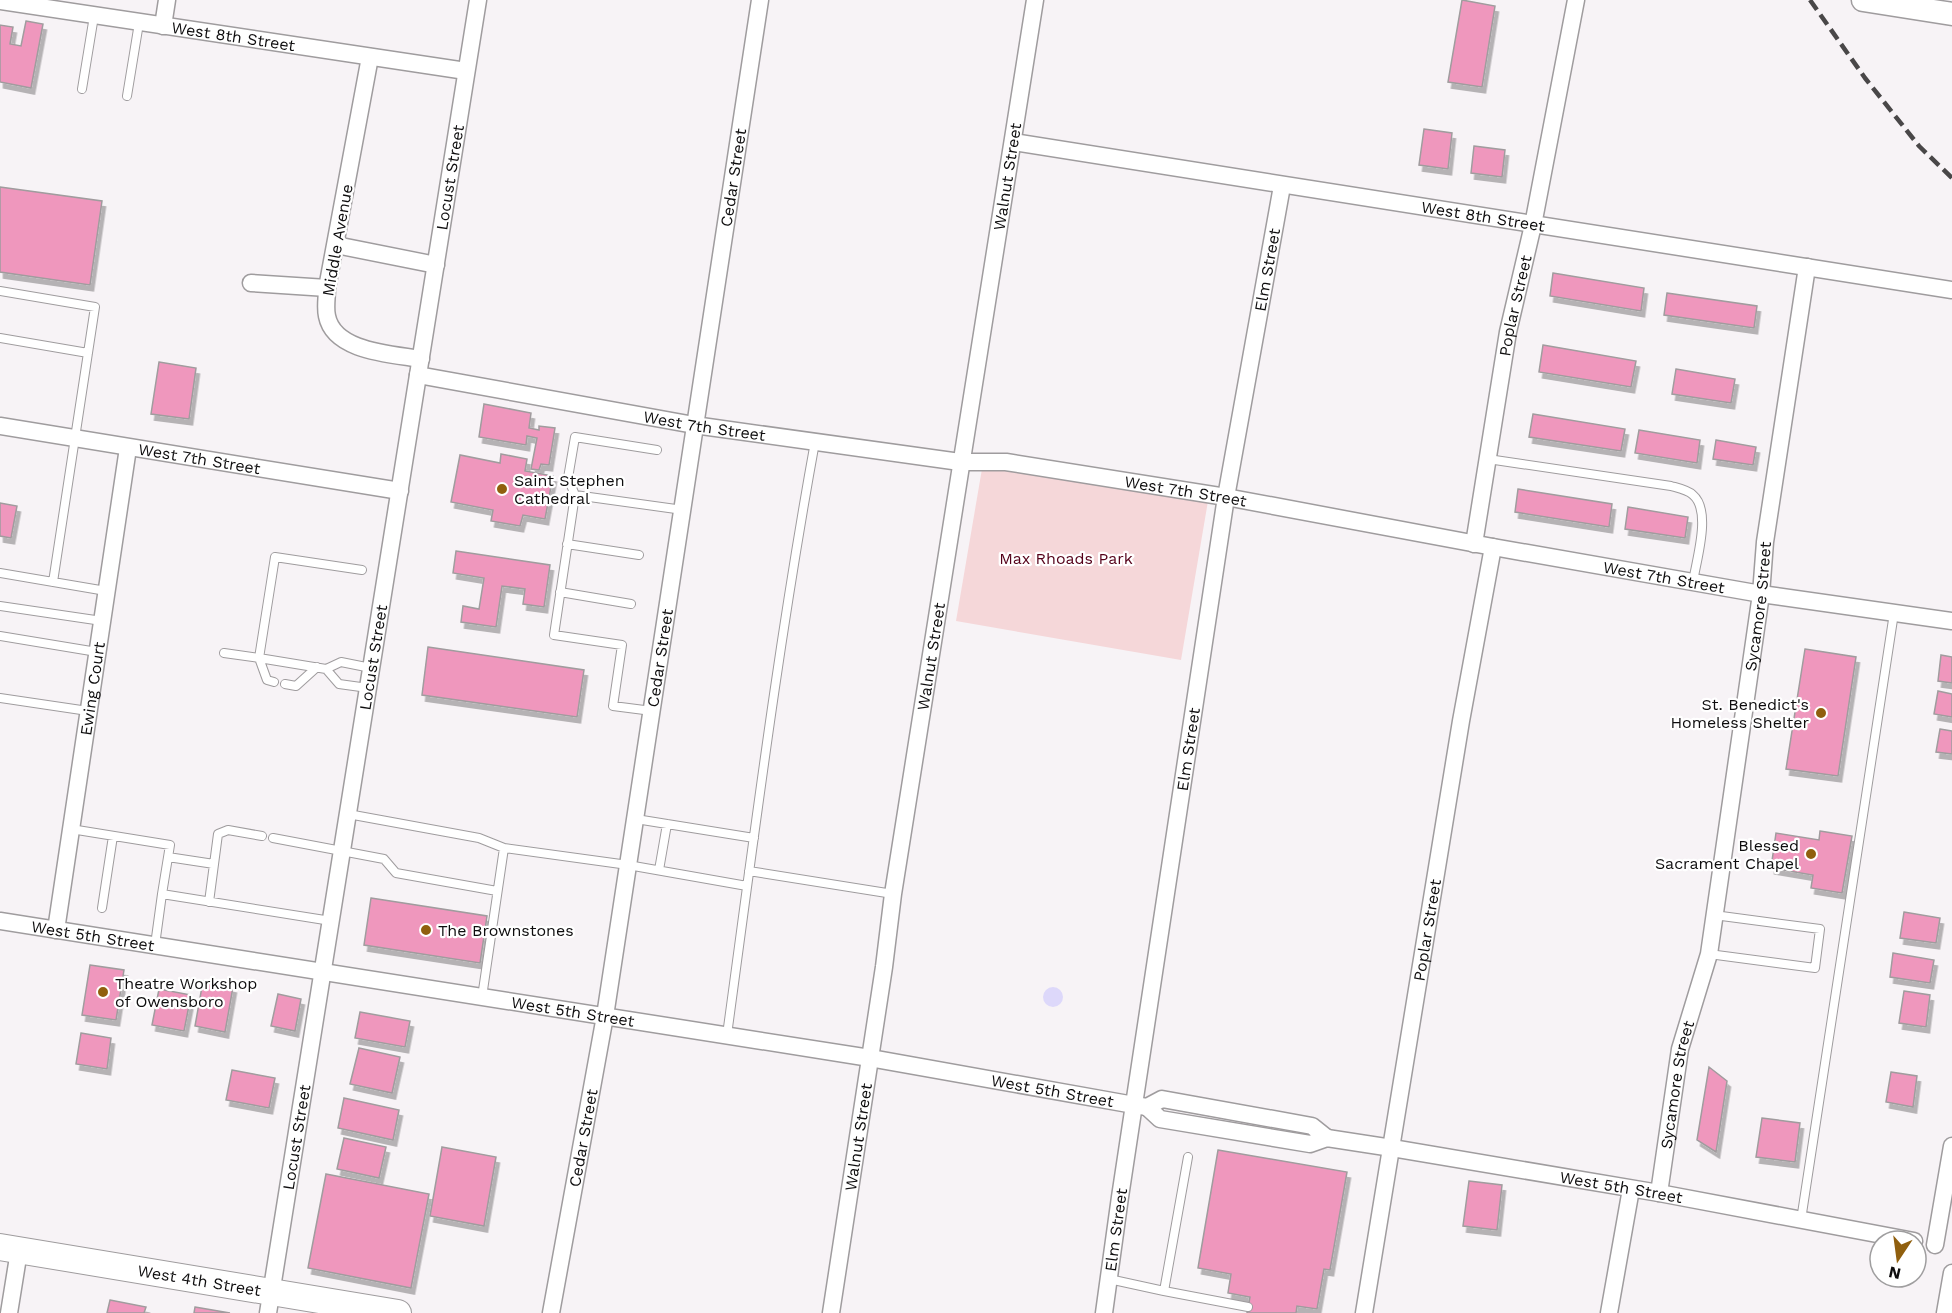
<svg xmlns="http://www.w3.org/2000/svg" width="1952" height="1313" font-family="'Work Sans',sans-serif">
<style>
.green{fill:#f5d7d9}
.water{fill:#ddd8fa}
.building{fill:#ef97bd;stroke:#a09c9e;stroke-width:1.5;filter:url(#shadow)}
.lines{fill:none;stroke-linecap:round;stroke-linejoin:round}
.lane-casing{stroke:#9f9c9e;stroke-width:10}
.street-casing{stroke:#9f9c9e;stroke-width:19}
.secondary-casing{stroke:#9f9c9e;stroke-width:25}
.primary-casing{stroke:#9f9c9e;stroke-width:28}
.lane{stroke:#fff;stroke-width:8}
.street{stroke:#fff;stroke-width:16}
.secondary{stroke:#fff;stroke-width:22}
.primary{stroke:#fff;stroke-width:26}
.rail{stroke:#494748;stroke-width:4.5;stroke-dasharray:12 6;stroke-linecap:butt}
.poi-dot{fill:#905f0e;stroke:#fff;stroke-width:2}
.labels{text-anchor:middle;stroke-width:4.5;stroke-linejoin:round;paint-order:stroke}
.street-label{font-size:16px;fill:#0e0d0e;stroke:#fff}
.poi-label{font-size:16px;fill:#0e0d0e;stroke:#fff;text-anchor:start}
.park-label{font-size:16px;fill:#540019;stroke:#fff}
</style>
<defs>
<filter id="shadow"><feDropShadow dx="3.5" dy="6" stdDeviation="0" flood-color="#0004"/></filter>
</defs>
<rect width="100%" height="100%" fill="#f7f3f6"/>
<path class="green" d="M983,463L1208,501L1181,660L956,621Z"/>
<path class="water" d="M1043 997a10 10 0 1 1 20 0a10 10 0 1 1-20 0Z"/>
<path class="building" d="M1462,0L1495,6L1482,87L1448,82Z
M26,21L43,24L31,88L0,82V25L13,27L10,44L21,46Z
M1424,129L1452,133L1448,169L1419,165Z
M1474,146L1505,150L1502,177L1471,173Z
M0,187L102,201L90,285L0,272Z
M1553,273L1644,288L1641,311L1550,296Z
M1667,293L1757,306L1754,328L1664,315Z
M1543,345L1636,361L1631,387L1539,372Z
M159,362L196,368L189,419L151,414Z
M1676,369L1735,379L1731,403L1672,394Z
M484,404L531,413L529,428L539,430V426L555,428L549,465L541,464L539,470L531,469L537,438L527,436L526,445L479,437Z
M1533,414L1625,429L1621,451L1529,437Z
M1639,430L1700,440L1697,463L1635,453Z
M1716,440L1756,447L1753,465L1713,459Z
M501,454L527,459L525,471L553,476L545,519L523,515L520,526L491,521L493,510L451,502L460,455L500,463Z
M1518,489L1612,504L1609,527L1515,512Z
M0,503L17,506L11,538L0,536Z
M1628,507L1688,517L1685,538L1625,529Z
M456,551L550,565L544,607L523,604L525,589L502,586L496,627L461,622L463,606L479,609L484,578L453,573Z
M428,647L584,670L577,717L422,695Z
M1805,649L1856,657L1838,776L1786,769Z
M1941,655L1952,657V683L1938,681Z
M1938,691L1952,694V717L1934,714Z
M1940,729L1952,731V754L1936,752Z
M1820,831L1852,836L1842,893L1811,888L1813,875L1771,868L1776,833L1819,840Z
M371,898L487,916L480,963L364,945Z
M1904,912L1940,918L1936,943L1900,938Z
M1893,953L1934,960L1930,983L1890,977Z
M90,965L124,970L116,1020L82,1015Z
M203,981L233,987L225,1032L195,1026Z
M159,989L191,995L184,1031L152,1025Z
M1904,991L1930,995L1926,1027L1899,1023Z
M278,994L301,999L295,1031L271,1026Z
M360,1012L410,1021L405,1047L355,1038Z
M81,1033L111,1038L107,1069L76,1064Z
M359,1048L400,1057L392,1093L350,1084Z
M1709,1067L1727,1081L1716,1152L1697,1140Z
M232,1070L275,1078L269,1108L226,1100Z
M1891,1072L1917,1076L1913,1107L1886,1102Z
M344,1098L399,1110L393,1140L338,1128Z
M1762,1118L1800,1123L1795,1162L1756,1157Z
M344,1138L386,1147L379,1178L337,1169Z
M442,1147L496,1157L484,1226L430,1216Z
M1218,1150L1347,1172L1330,1270L1324,1269L1317,1309L1297,1306L1296,1313H1247L1250,1297L1228,1293L1231,1274L1198,1268Z
M326,1174L429,1194L411,1288L308,1268Z
M1469,1181L1502,1185L1497,1230L1463,1226Z
M110,1300L146,1307L144,1313H107Z
M195,1307L230,1313H194Z"/>
<g class="lines">
<defs>
<path id="lane" d="M82,89L94,16
M127,96L139,23
M0,291L95,307L53,582
M0,338L88,353
M1488,459L1671,486C1678,488 1688,490 1693,495C1712,511 1696,561 1693,582
M575,495L568,478L575,437L657,450
M567,544L639,555
M362,570L275,557L259,658L326,669L341,662L371,668
M0,573L106,591
M560,592L631,604
M0,606L102,621
M0,636L97,652
M224,653L259,658L267,680L274,682
M326,669L339,684L368,688
M285,684L296,686L317,667
M0,698L88,711
M652,711L613,706L622,645L554,635L575,495L683,510
M348,814L479,838L504,848L628,865L747,886
M636,819L754,838
M71,829L170,845L162,894
M273,838L384,859L396,873L497,891
M168,857L214,864
M659,870L667,824
M749,871L893,894
M209,902L218,834L228,830L262,836
M102,908L113,836
M155,945L162,894L331,921
M1709,954L1815,968L1820,929L1714,915
M482,997L504,848
M727,1035C754,837 779,639 815,442
M1801,1220L1894,613
M1109,1279L1164,1291L1188,1157
M1164,1291L1248,1307"/>
<g id="street">
<path id="s1" d="M0,1L466,71"/>
<path d="M163,26L167,0"/>
<path d="M370,57L327,288C327,297 325,308 327,316C334,352 392,354 421,359"/>
<path id="s2" d="M1013,142L1952,290"/>
<path d="M336,245L436,265"/>
<path d="M251,283L327,288"/>
<path id="s3" d="M418,375L694,425L960,462H1006L1226,497L1493,547L1761,594L1952,621"/>
<path id="s4" d="M0,426L400,491"/>
<path id="s5" d="M1474,544L1508,332L1533,225L1576,0"/>
<path id="s6" d="M0,921L870,1058L1134,1105L1147,1107L1162,1099L1312,1126L1327,1138"/>
<path id="s7" d="M56,930L128,448"/>
<path id="s8" d="M1147,1107L1160,1119L1310,1144L1327,1138L1392,1148L1659,1193L1914,1241"/>
<path id="s9" d="M1659,1193L1680,1049L1709,954L1761,594L1765,542L1807,267"/>
<path d="M1935,1245L1952,1146"/>
<path d="M9,1313L19,1251"/>
<path id="s10" d="M268,1313L478,0"/>
<path id="s11" d="M551,1313L605,1016L760,0"/>
<path id="s12" d="M831,1313L884,967L893,894L1035,0"/>
<path id="s13" d="M1104,1313L1120,1197L1226,497L1282,186"/>
<path id="s14" d="M1364,1313L1461,721L1493,547"/>
<path d="M1609,1313L1631,1189"/>
<path d="M1945,1313L1952,1273"/>
</g>
<path id="secondary" d="M1863,0L1952,14"/>
<g id="primary">
<path id="s15" d="M0,1247L398,1313"/>
</g>
</defs>
<use href="#lane" class="lane-casing"/>
<use href="#street" class="street-casing"/>
<use href="#secondary" class="secondary-casing"/>
<use href="#primary" class="primary-casing"/>
<use href="#lane" class="lane"/>
<use href="#street" class="street"/>
<use href="#secondary" class="secondary"/>
<use href="#primary" class="primary"/>
<path class="rail" d="M1810,0L1865,78L1919,146L1952,178"/>
</g>
<g class="poi-dot">
<circle cx="502" cy="489" r="6"/>
<circle cx="1821" cy="713" r="6"/>
<circle cx="1811" cy="854" r="6"/>
<circle cx="426" cy="930" r="6"/>
<circle cx="103" cy="992" r="6"/>
</g>
<g class="labels">
<g class="street-label">
<text dy="6" stroke="none"><textPath href="#s1" startOffset="236">West 8th Street</textPath></text>
<text dy="6" stroke="none"><textPath href="#s12" startOffset="1150">Walnut Street</textPath></text>
<text dy="6" stroke="none"><textPath href="#s10" startOffset="1150">Locust Street</textPath></text>
<text dy="6" stroke="none"><textPath href="#s11" startOffset="1150">Cedar Street</textPath></text>
<text dy="6" stroke="none"><textPath href="#s2" startOffset="476">West 8th Street</textPath></text>
<text transform="translate(337 240) rotate(-80)" y="6">Middle Avenue</text>
<text dy="6" stroke="none"><textPath href="#s13" startOffset="1056">Elm Street</textPath></text>
<text dy="6" stroke="none"><textPath href="#s5" startOffset="242">Poplar Street</textPath></text>
<text dy="6" stroke="none"><textPath href="#s3" startOffset="291">West 7th Street</textPath></text>
<text dy="6" stroke="none"><textPath href="#s4" startOffset="202">West 7th Street</textPath></text>
<text dy="6" stroke="none"><textPath href="#s3" startOffset="777">West 7th Street</textPath></text>
<text dy="6" stroke="none"><textPath href="#s3" startOffset="1263">West 7th Street</textPath></text>
<text dy="6" stroke="none"><textPath href="#s9" startOffset="596">Sycamore Street</textPath></text>
<text dy="6" stroke="none"><textPath href="#s12" startOffset="664">Walnut Street</textPath></text>
<text dy="6" stroke="none"><textPath href="#s10" startOffset="664">Locust Street</textPath></text>
<text dy="6" stroke="none"><textPath href="#s11" startOffset="664">Cedar Street</textPath></text>
<text dy="6" stroke="none"><textPath href="#s7" startOffset="244">Ewing Court</textPath></text>
<text dy="6" stroke="none"><textPath href="#s13" startOffset="570">Elm Street</textPath></text>
<text dy="6" stroke="none"><textPath href="#s14" startOffset="388">Poplar Street</textPath></text>
<text dy="6" stroke="none"><textPath href="#s6" startOffset="94">West 5th Street</textPath></text>
<text dy="6" stroke="none"><textPath href="#s6" startOffset="580">West 5th Street</textPath></text>
<text dy="6" stroke="none"><textPath href="#s9" startOffset="110">Sycamore Street</textPath></text>
<text dy="6" stroke="none"><textPath href="#s6" startOffset="1066">West 5th Street</textPath></text>
<text dy="6" stroke="none"><textPath href="#s10" startOffset="178">Locust Street</textPath></text>
<text dy="6" stroke="none"><textPath href="#s11" startOffset="178">Cedar Street</textPath></text>
<text dy="6" stroke="none"><textPath href="#s12" startOffset="178">Walnut Street</textPath></text>
<text dy="6" stroke="none"><textPath href="#s8" startOffset="486">West 5th Street</textPath></text>
<text dy="6" stroke="none"><textPath href="#s13" startOffset="84">Elm Street</textPath></text>
<text dy="6" stroke="none"><textPath href="#s15" startOffset="202">West 4th Street</textPath></text>
</g>
<g class="poi-label">
<text x="514" y="486">Saint Stephen<tspan x="514" dy="18">Cathedral</tspan></text>
<text x="1809" y="710" text-anchor="end">St. Benedict's<tspan x="1809" dy="18">Homeless Shelter</tspan></text>
<text x="1799" y="851" text-anchor="end">Blessed<tspan x="1799" dy="18">Sacrament Chapel</tspan></text>
<text x="438" y="936">The Brownstones</text>
<text x="115" y="989">Theatre Workshop<tspan x="115" dy="18">of Owensboro</tspan></text>
</g>
<g class="park-label">
<text x="1066" y="564">Max Rhoads Park</text>
</g>
</g>
<g transform="translate(1898 1259) rotate(193)"><circle r="28" fill="#ffffff" stroke="#9f9e9f" stroke-width="1.5"/>
<path d="M0-4.5L10 22L0 15L-10 22Z" fill="#905f0e"/>
<text y="-9" font-size="16" font-weight="bold" text-anchor="middle" fill="#0e0d0e">N</text>
</g>
</svg>
